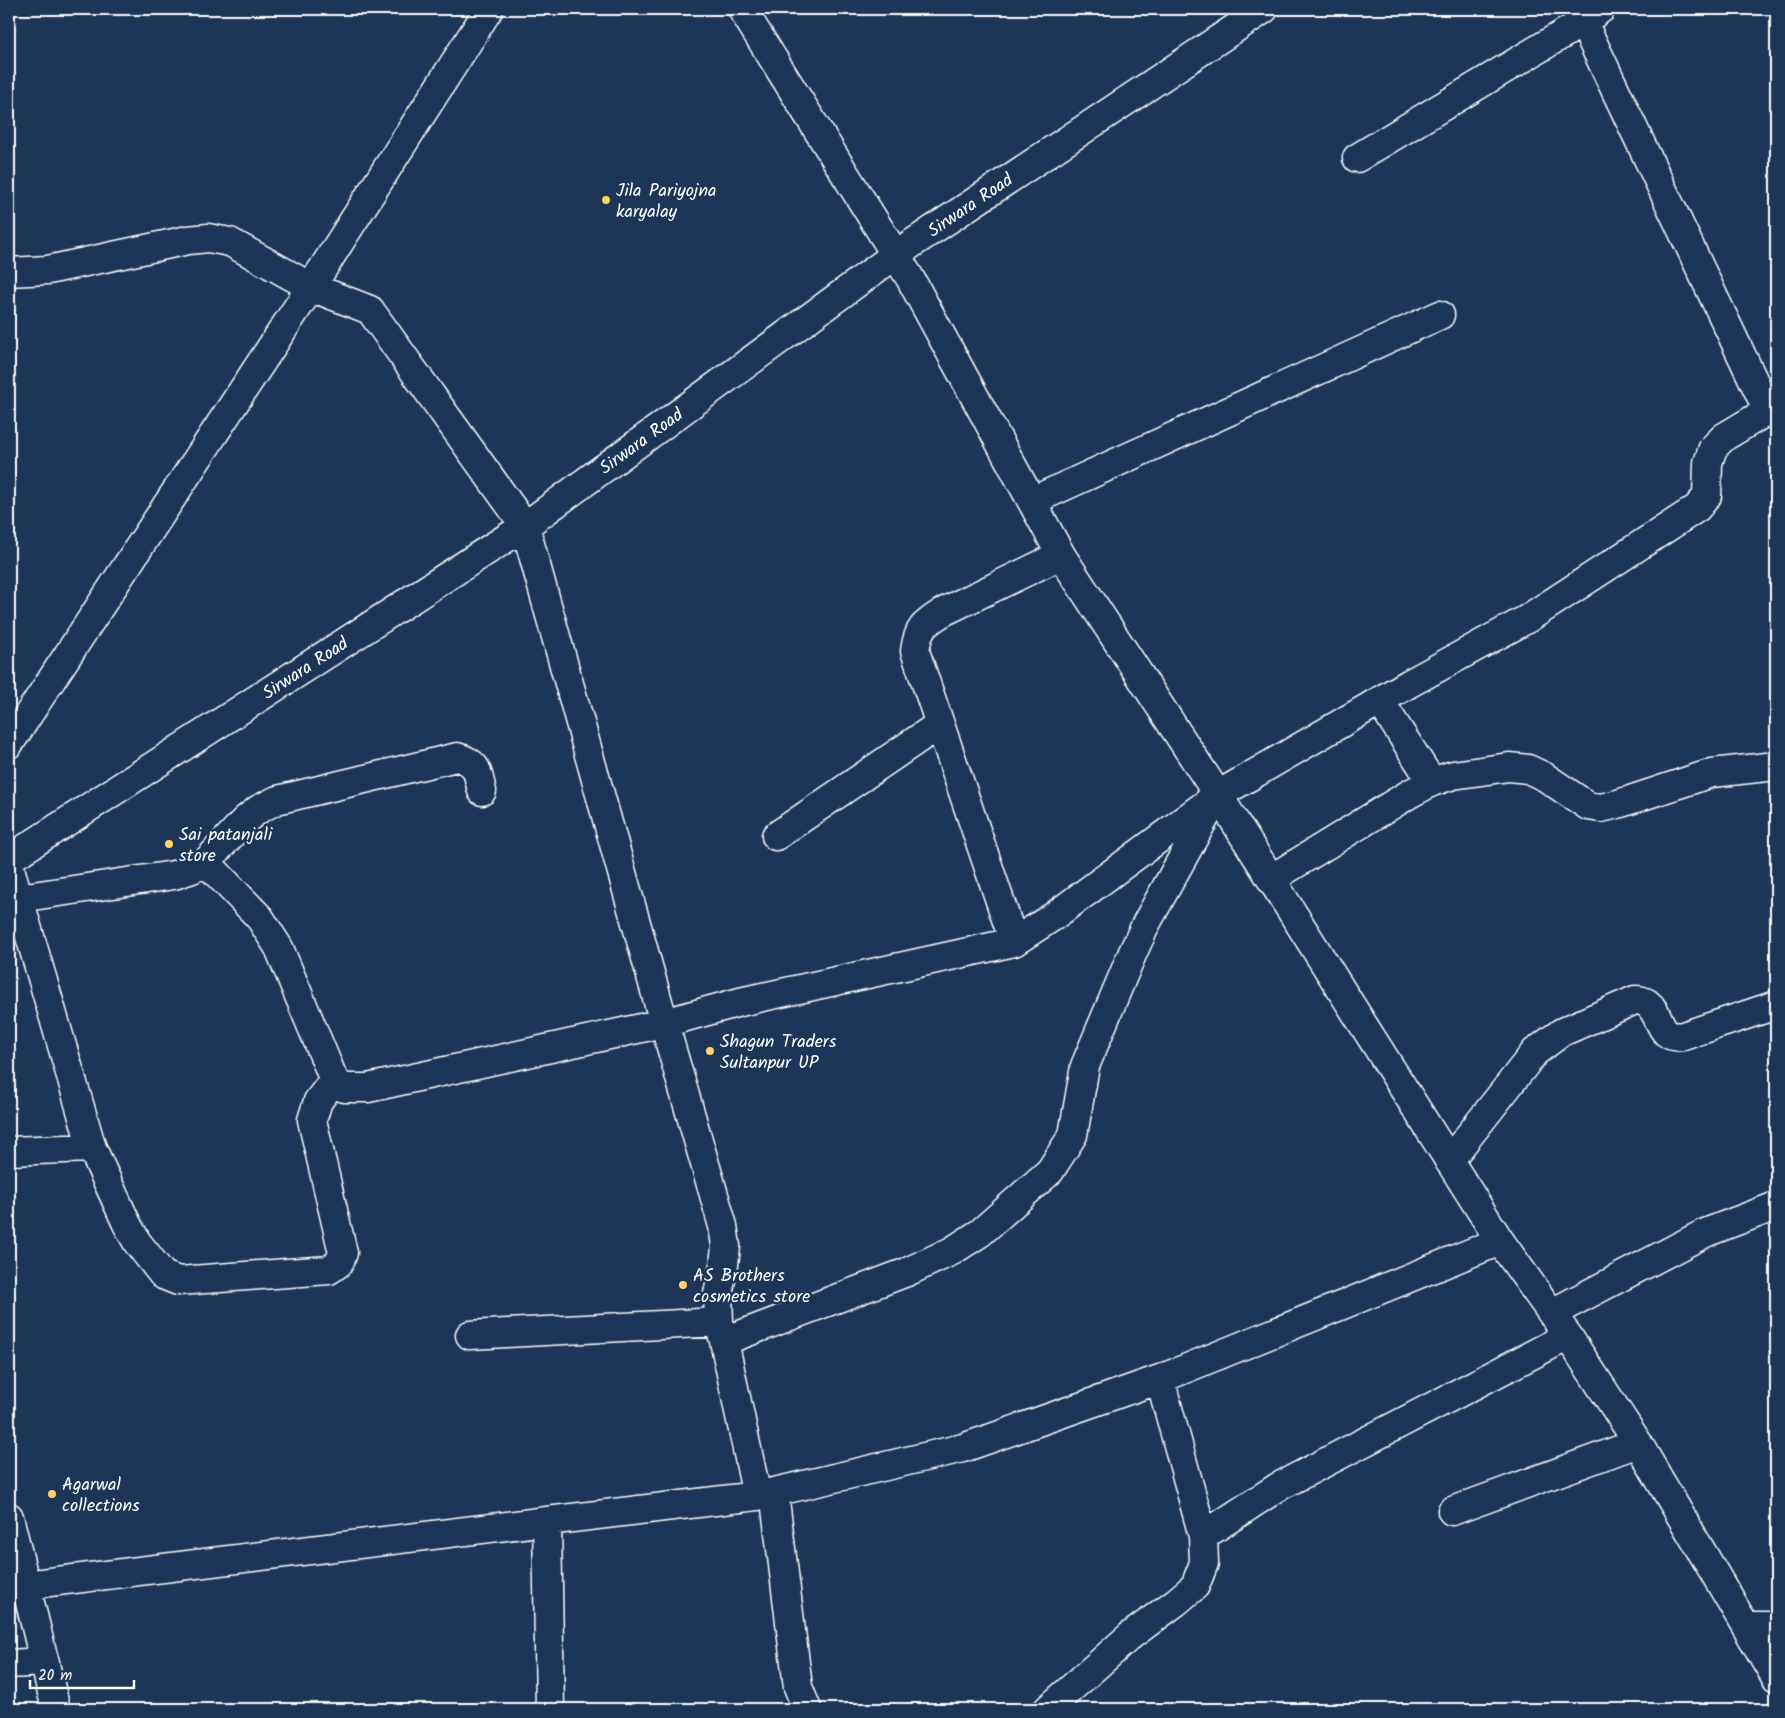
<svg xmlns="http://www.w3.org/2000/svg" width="1785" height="1718" font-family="Kalam,sans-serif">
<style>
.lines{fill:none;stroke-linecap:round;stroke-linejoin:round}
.minor-casing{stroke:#fff;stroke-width:31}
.tertiary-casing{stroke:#fff;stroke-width:31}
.minor{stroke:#1d3557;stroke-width:28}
.tertiary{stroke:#1d3557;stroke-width:28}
.poi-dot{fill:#ffd166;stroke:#1d3557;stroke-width:2}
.labels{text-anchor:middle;stroke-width:5;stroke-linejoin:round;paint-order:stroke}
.poi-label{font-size:18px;fill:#fff;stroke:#1d3557;text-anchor:start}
.street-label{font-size:18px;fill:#fff;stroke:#1d3557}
</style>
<rect width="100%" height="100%" fill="#1d3557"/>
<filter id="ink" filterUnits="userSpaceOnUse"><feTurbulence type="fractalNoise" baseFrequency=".02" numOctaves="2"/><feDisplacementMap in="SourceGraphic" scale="10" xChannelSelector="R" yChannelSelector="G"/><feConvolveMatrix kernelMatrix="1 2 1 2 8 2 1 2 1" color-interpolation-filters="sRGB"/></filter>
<g filter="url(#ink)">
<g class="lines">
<defs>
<path id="minor" d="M1583,22L1768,411
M1357,158L1583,22L1601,9
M9,272L48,270L188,240L208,238L230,242L311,287L370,310L525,526L664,1023L723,1226L726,1246L724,1265L718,1294L719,1322L724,1341
M1032,501L1440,315
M1380,701L1432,782
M9,744L311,287L489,9
M776,836L940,724
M9,859L525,526L895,255L1264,9
M206,862L260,918L279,948L334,1080L344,1088H368L664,1023L740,1002L1014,942L1054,916L1218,795L1410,683L1527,619L1697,508L1707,496L1708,463L1713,448L1724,437L1776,406
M9,865L92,1148L127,1224L137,1242L163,1275L178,1281L329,1270L339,1263L343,1253L312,1120L318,1101L334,1080
M1271,879L1411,793L1432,782L1453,775L1509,767L1528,769L1545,777L1588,806L1601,808L1618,804L1712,773L1776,766
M19,898L174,875L192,869L206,862L245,820L259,809L277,800L457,757C479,763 477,772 482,791
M1014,942L915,651C918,628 924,624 943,612L1061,555
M9,1151L92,1148
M1449,1161L1535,1052L1562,1032L1635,1000C1638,1000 1644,1001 1647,1003C1663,1015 1657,1040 1683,1036L1776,1005
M1552,1313L1705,1233L1776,1206
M470,1335L719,1322
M1160,1379L1203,1536
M774,1492L798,1687L807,1709
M757,1496L724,1341L907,1272L952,1251L980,1233L1050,1171L1073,1135L1085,1066L1133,952L1147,922L1213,803
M1452,1511L1638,1443
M25,1585L547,1521
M1746,1626H1776
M9,1664L45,1662
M550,1709L547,1521L757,1496L963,1448L1160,1379L1500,1241
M1048,1709L1130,1636L1176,1602L1195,1586L1204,1563L1203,1536L1278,1487L1568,1336"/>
<path id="tertiary" d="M742,9L910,278L1061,555L1218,795L1500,1241L1568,1336L1638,1443L1776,1678
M9,1517L56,1709"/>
</defs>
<use href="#minor" class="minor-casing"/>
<use href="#tertiary" class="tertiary-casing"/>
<use href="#minor" class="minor"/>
<use href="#tertiary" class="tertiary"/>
</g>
</g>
<g class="poi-dot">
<circle cx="606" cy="200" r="5"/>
<circle cx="169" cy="844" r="5"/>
<circle cx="710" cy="1051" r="5"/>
<circle cx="683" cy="1285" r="5"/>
<circle cx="52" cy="1494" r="5"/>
</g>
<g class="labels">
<g class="poi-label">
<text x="616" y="196">Jila Pariyojna<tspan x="616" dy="21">karyalay</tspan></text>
<text x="179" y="840">Sai patanjali<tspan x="179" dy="21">store</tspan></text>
<text x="720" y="1047">Shagun Traders<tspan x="720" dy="21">Sultanpur UP</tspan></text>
<text x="693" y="1281">AS Brothers<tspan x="693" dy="21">cosmetics store</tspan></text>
<text x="62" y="1490">Agarwal<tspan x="62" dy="21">collections</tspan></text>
</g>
<g class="street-label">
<text transform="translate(970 205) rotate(-34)" y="6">Sirwara Road</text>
<text transform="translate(641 441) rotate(-36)" y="6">Sirwara Road</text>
<text transform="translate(305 668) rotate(-33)" y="6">Sirwara Road</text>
</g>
</g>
<rect width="1785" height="1718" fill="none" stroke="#1d3557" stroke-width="30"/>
<rect x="15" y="15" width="1755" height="1688" fill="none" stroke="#fff" stroke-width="2" filter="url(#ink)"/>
<path d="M30 1680v8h104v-8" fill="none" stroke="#ffffff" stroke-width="2.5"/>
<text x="38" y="1680" font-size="15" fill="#ffffff" stroke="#1d3557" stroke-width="4" paint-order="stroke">20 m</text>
</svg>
